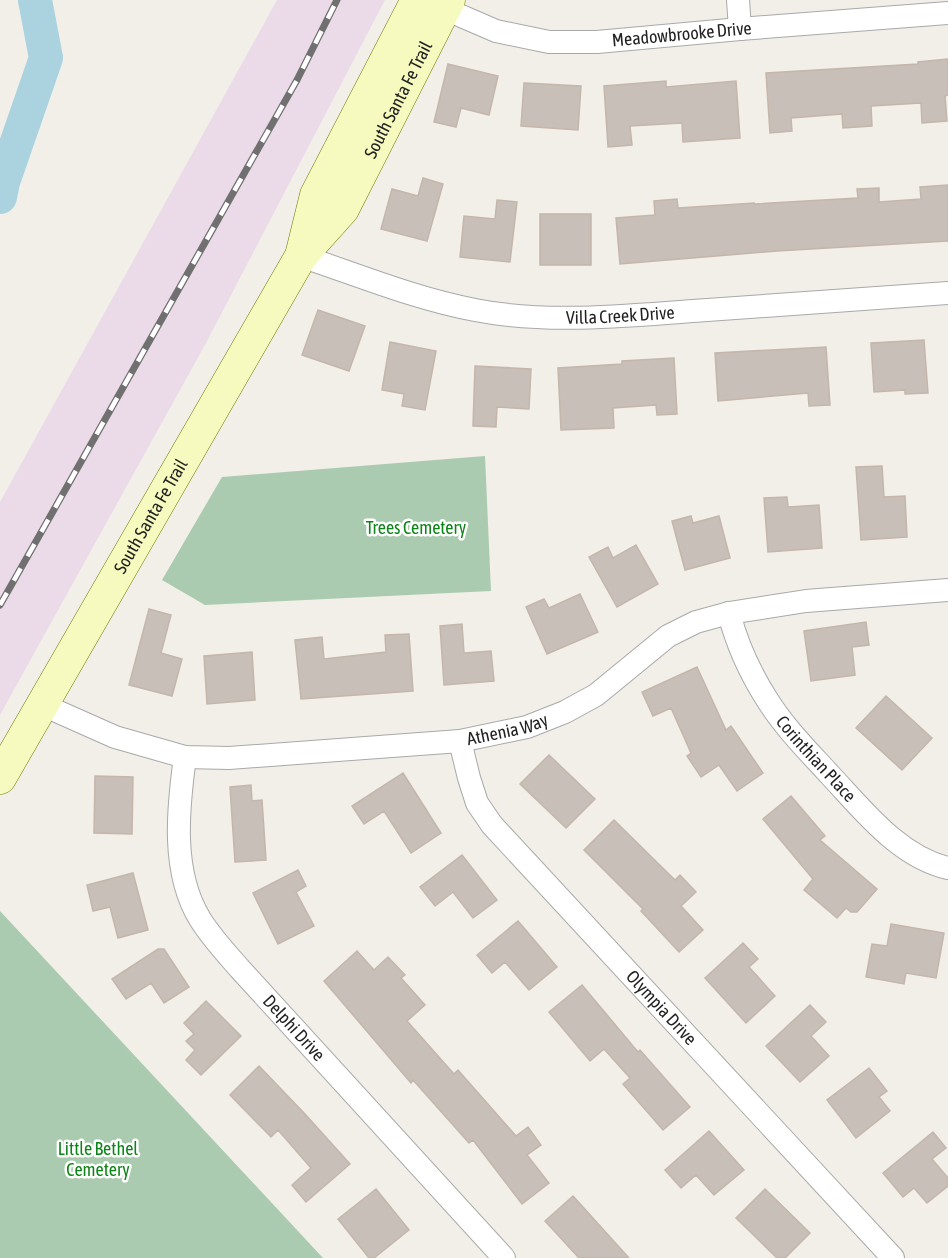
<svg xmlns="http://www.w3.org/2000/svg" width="948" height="1258" font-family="'Asap Condensed',sans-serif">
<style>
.industrial{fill:#ebdbe8}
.cemetery{fill:#aacbaf}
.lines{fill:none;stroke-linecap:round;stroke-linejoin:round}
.river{stroke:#aad3df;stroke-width:34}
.building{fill:#c7bfb8;stroke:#c4b6ab;stroke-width:1.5}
.street-casing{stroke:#a9a9a9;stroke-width:24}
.secondary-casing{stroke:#707d05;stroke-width:33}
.street{stroke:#fff;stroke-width:22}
.secondary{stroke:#f7fabf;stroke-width:32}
.rail-casing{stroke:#707070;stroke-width:7}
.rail{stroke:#fff;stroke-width:4.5;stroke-dasharray:14;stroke-linecap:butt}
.labels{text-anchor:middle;stroke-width:5;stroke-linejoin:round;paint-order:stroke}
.street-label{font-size:18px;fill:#222;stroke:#fff}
.park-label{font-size:18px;fill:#0c8416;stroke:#fff}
</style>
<rect width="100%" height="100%" fill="#f2efe9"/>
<path class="industrial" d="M277,0H385L206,343L0,715V502Z"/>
<path class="cemetery" d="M485,456L491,591L205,605L162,580L222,477Z
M0,911L323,1258H0Z"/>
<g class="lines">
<path class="river" d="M0,197L3,182L46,58L35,0"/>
</g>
<path class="building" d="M948,59V95L945,96L947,121L922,123L921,103L871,106L872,126L843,128L842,114L791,118L792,131L770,133L766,73L918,64V62Z
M448,64L498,76L489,115L461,108L456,127L434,122Z
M666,81V87L736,81L740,138L683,142L682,123L630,126L632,145L608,147L604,86Z
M524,83L581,86L578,130L521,126Z
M423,178L443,184L427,241L381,229L392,189L418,196Z
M948,185V241L777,251L620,264L616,218L655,215L654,201L677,199L678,208L754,203V204L858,198L857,189L879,188V202L921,199L920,187Z
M497,200L517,202L510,262L460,257L464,216L495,219Z
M540,214H591V265H540Z
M318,310L365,326L349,371L302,355Z
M924,340L928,393L905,394V390L874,392L871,343Z
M390,342L436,351L425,410L402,406L404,394L382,390Z
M826,347L830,405L809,406L808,393L718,401L715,353Z
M674,358L677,414L657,415L656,405L613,408L614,428L561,430L558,368L622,364V361Z
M475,366L531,369L529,409L497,407L496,427L473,426Z
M882,466L884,497L905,496L907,537L861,540L856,467Z
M787,497L788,507L819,505L822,548L768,552L764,498Z
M691,516L693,523L719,516L730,558L685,570L672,521Z
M636,545L658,584L617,607L589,557L608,547L613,558Z
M580,594L598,632L547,654L526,607L544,599L549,608Z
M149,609L171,615L161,653L182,659L172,696L129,685Z
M866,622L869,645L852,647L855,675L811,681L804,631Z
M462,624L464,653L491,651L494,681L444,685L440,626Z
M409,634L413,691L301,699L295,640L322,637L324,659L386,652L385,635Z
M252,652L255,700L207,704L204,656Z
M697,667L726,730L731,726L763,773L737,791L719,765L701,777L687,756L691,753L671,708L653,716L642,692Z
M886,696L932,738L902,770L856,728Z
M549,755L595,799L566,828L520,784Z
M403,773L441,833L411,853L384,811L364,824L352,806Z
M95,776L133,777L132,834L94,833Z
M251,785L252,801L262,800L266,860L235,862L230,787Z
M791,796L825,836L820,840L877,889L857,912H851L846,908L837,918L804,890L813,879L763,819Z
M614,820L675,880L680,875L696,892L681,906L703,930L679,952L641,911L643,909L584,850Z
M462,855L497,900L473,918L453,892L435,906L420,887Z
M298,870L306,886L296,892L314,926L278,944L253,893Z
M133,873L148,930L118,938L110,907L93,911L87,885Z
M518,921L557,967L529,990L505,962L492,973L477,955Z
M891,924L944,933L936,978L906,973L904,984L866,977L872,944L887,946Z
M743,943L758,959L749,967L775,996L746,1023L705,978Z
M158,949H164L189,987L164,1003L151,983L126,999L112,979Z
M357,951L374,970L388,957L405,975L401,978L425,1005L407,1021L454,1074L458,1070L516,1136L528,1127L541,1145L527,1155L549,1183L522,1204L473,1140L469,1143L413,1080L411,1083L324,981Z
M582,985L638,1052L640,1050L690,1107L663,1130L623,1084L630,1078L604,1049L590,1061L549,1012Z
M206,1001L241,1036L201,1075L186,1060L195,1050L186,1041L194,1034L184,1023Z
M810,1005L826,1022L811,1036L829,1056L800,1082L766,1046Z
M259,1066L305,1114L350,1164L306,1202L292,1185L311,1168L278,1130L271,1137L230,1095Z
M869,1068L887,1091L879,1097L890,1111L856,1138L827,1100Z
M709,1131L744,1170L714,1195L696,1175L681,1188L665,1170Z
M933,1132L946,1148L932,1159L948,1178V1186L927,1203L914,1188L903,1197L883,1173Z
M376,1189L409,1230L374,1258H369L338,1219Z
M765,1189L810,1233L785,1258H777L736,1218Z
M573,1196L629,1258H579L545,1221Z"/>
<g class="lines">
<defs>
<g id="street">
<path d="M738,0L740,29"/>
<path id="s1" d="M431,3L496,31L549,42H597L740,29L948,13"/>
<path id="s2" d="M301,256C358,275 416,299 475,310C546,324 622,316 693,311C778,305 863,299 948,293"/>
<path id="s3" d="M729,613C737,645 750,673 768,701C785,728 809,752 830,775C863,810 899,857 948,868"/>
<path id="s4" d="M43,705L115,737L185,757L229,758L460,741L527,727L565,712L596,695L668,636L696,622L729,613L806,601L948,590"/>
<path id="s5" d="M460,741L469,778L477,803L492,825L893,1258"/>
<path id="s6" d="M185,757C178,808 171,872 200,919C211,937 226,953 240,969L504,1258"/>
</g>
<g id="secondary">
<path d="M302,252L316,195L417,0"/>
<path id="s7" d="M0,778L301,256L343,209L449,0"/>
</g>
</defs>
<use href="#street" class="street-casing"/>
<use href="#secondary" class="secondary-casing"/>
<use href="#street" class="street"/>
<use href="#secondary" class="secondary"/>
<defs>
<path id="rail" d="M0,605L297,80L337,0"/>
</defs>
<use href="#rail" class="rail-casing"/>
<use href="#rail" class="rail"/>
</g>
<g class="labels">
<g class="street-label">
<text dy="6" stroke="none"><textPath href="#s1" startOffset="258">Meadowbrooke Drive</textPath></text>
<text dy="6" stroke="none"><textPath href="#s7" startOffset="788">South Santa Fe Trail</textPath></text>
<text dy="6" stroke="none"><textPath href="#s2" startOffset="328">Villa Creek Drive</textPath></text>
<text dy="6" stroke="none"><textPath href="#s7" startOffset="302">South Santa Fe Trail</textPath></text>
<text dy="6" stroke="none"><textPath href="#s4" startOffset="476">Athenia Way</textPath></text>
<text dy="6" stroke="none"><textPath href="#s3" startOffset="172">Corinthian Place</textPath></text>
<text dy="6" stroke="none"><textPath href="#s5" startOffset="340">Olympia Drive</textPath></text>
<text dy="6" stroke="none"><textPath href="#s6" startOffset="310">Delphi Drive</textPath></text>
</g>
<g class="park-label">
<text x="416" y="534">Trees Cemetery</text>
<text x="98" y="1155">Little Bethel<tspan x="98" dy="21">Cemetery</tspan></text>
</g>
</g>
</svg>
